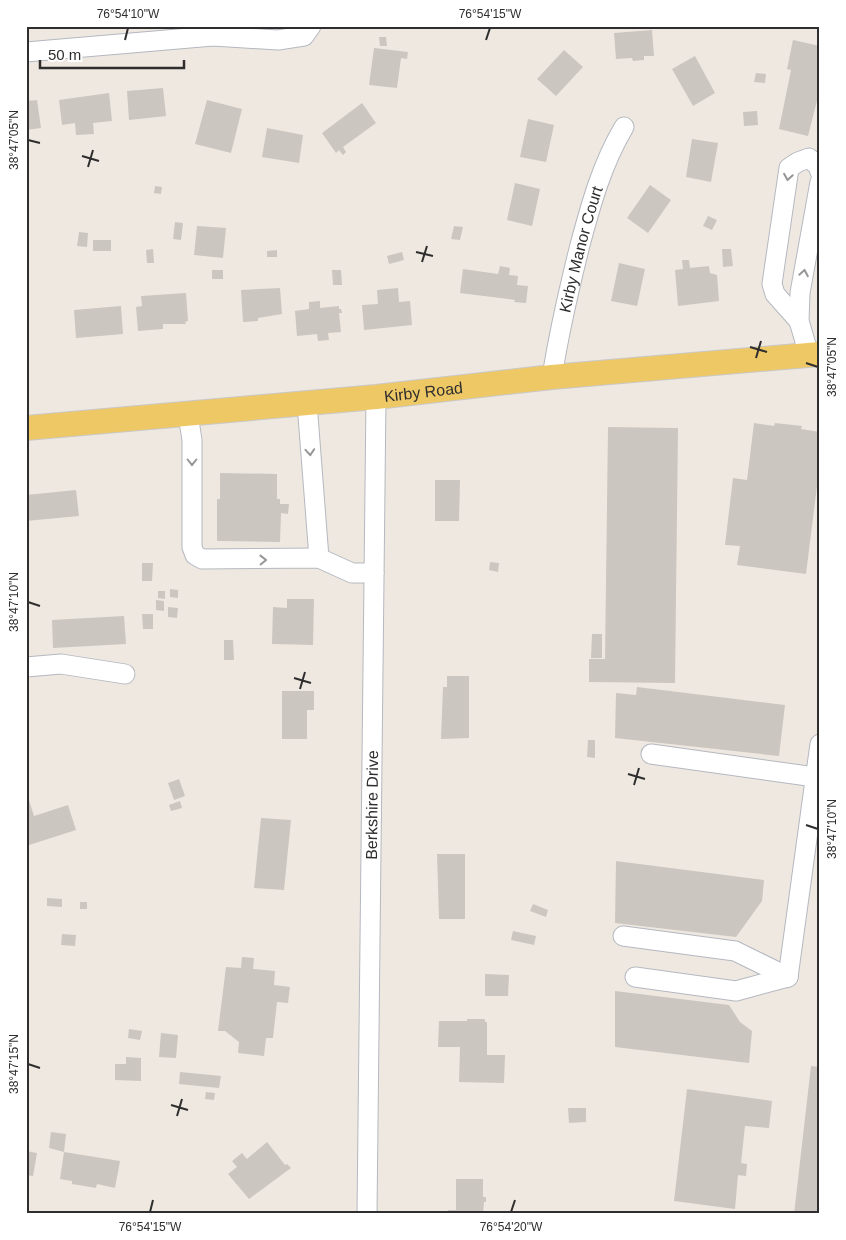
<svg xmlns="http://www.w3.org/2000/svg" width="846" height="1240" font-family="Helvetica,sans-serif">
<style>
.building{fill:#cbc6bf}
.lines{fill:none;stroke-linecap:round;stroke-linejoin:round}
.minor-casing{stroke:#b4b8c0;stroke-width:21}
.major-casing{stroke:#c9c9c9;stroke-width:26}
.minor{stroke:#fff;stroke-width:19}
.major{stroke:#efc866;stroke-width:24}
.oneway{stroke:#969696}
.ticks{fill:none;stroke:#2e2e2e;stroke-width:2}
.labels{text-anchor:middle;stroke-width:4;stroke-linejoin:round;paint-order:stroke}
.street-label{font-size:16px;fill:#2e2e2e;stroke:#fff}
.neatline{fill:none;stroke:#2e2e2e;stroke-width:2}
.ticks-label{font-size:12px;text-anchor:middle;fill:#2e2e2e}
</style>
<rect width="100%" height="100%" fill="#efe8e1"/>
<path class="building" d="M652,30L654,56H644V60L633,61L632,58L616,59L614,33Z
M379,37H386L387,46H380Z
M793,40L820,46V89L808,136L779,129L791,70L787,69Z
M374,48L408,52L407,59L401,58L397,88L369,85Z
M564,50L583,67L556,96L537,79Z
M695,56L715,93L693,106L672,69Z
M756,73L766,74L765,83L754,82Z
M163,88L166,116L129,120L127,91Z
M109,93L112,121L93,123L94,134L76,135L75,123L62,125L59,100Z
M37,100L41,128L26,130V101Z
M207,100L242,109L231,153L195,144Z
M362,103L376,123L343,147L346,152L343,155L339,150L336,153L322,133Z
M757,111L758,125L744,126L743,112Z
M528,119L554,125L546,162L520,157Z
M267,128L303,135L299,163L262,157Z
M692,139L718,143L711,182L686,177Z
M515,183L540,189L532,226L507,220Z
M650,185L671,200L648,233L627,218Z
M155,186L162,187L161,194L154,193Z
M708,216L717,220L712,230L703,226Z
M175,222L183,223L181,240L173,239Z
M197,226L226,228L223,258L194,255Z
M454,226L463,227L460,240L451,239Z
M79,232L88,233L87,247L77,246Z
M93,240H111V251H93Z
M153,249L154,263H147L146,250Z
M722,249H731L733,266L723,267Z
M277,250V257H267V251Z
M402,252L404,260L389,264L387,256Z
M682,260H689L690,268L709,266L710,273L717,275L719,301L678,306L675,270L683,269Z
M619,263L645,269L637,306L611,301Z
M500,266L510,268L509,275L518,276L517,285L528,286L526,303L514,302L515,300L460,293L463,269L498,274Z
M212,270H223V279H212Z
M332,270H341L342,285H333Z
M280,288L282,314L258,318V321L243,322L241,290Z
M398,288L399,302L410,301L412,325L364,330L362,305L378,304L377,290Z
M186,293L188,321L185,322L186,324H163V329L138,331L136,307L142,306L141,296Z
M320,301V308L339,306V309H341L342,313H339L341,332L328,333L329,340L318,341L317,334L297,336L295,311L309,309V302Z
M121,306L123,334L76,338L74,310Z
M754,423L774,426L775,423L802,426L801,429L820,432V462L806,574L737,565L740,546L725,545L733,478L747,480Z
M608,427L678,428L675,683L589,682V659H605Z
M220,473L277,474V499H280V504H289L288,514L281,513L280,542L217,541V499H220Z
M435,480H460L459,521H435Z
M76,490L79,516L26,521V495Z
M490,562L499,563L498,572L489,570Z
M142,563H153L152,581H142Z
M170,589L178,590V598L170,597Z
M158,591H165V599L158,598Z
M287,599H314L313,645L272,644L273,607L287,608Z
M156,600L164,601V611L156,610Z
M168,607L178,608L177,618L168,617Z
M142,614H153V629H143Z
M124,616L126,644L53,648L52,620Z
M592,634H602V658H591Z
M224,640H233L234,660H224Z
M447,676H469V738L441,739L443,687H447Z
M637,687L785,705L779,756L615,738L616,693L636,695Z
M282,691H314V710H307V739H282Z
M588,740H595V758L587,757Z
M179,779L185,796L174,800L168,783Z
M26,791L34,816L68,805L76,830L26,846Z
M180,801L182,808L171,811L169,805Z
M261,818L291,820L284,890L254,888Z
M437,854H465V919H439Z
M616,861L764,880L762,901L736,937L615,923Z
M47,898L62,899V907L47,906Z
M80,902H87V909H80Z
M533,904L548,910L546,917L530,911Z
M513,931L536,936L534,945L511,940Z
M62,934L76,935L75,946L61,945Z
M242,957L254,958L253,969L275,971L274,985L290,987L288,1003L277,1002L273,1038H266L264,1056L238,1053L239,1042L225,1031H218L226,967L241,968Z
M485,974L509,975L508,996H485Z
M615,991L729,1005L740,1022L752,1031L749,1063L615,1047Z
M467,1019H485V1022H487V1055H505L504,1083L459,1082L460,1047H438L439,1021H467Z
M129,1029L142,1031L140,1040L128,1038Z
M161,1033L178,1035L176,1058L159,1057Z
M126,1057L141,1058V1081L115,1080V1064H126Z
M811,1066L820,1067V1214H794Z
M180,1072L221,1076L219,1088L179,1084Z
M687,1089L772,1101L769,1128L745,1126L741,1163L747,1164L746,1176L738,1175L735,1209L674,1201Z
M206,1092L215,1093L214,1100L205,1099Z
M568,1108H586V1122L569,1123Z
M51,1132L66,1134L64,1152L49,1148Z
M267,1142L285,1165L287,1164L291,1168L249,1199L228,1174L237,1167L232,1161L242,1153L247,1159Z
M26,1151L37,1153L33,1176L26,1175Z
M64,1152L120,1161L115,1188L97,1184L96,1188L72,1184V1181L60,1179Z
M456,1179H483V1197H486V1202H484L483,1214H448V1210H456Z"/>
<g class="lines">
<defs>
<g id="minor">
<path d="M26,52L213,36L278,40L304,36L311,26"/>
<path d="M799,321L775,294L772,284L789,168L798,162L809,158L818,166L820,172"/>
<path d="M809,355L799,321L800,293L820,182"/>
<path id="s1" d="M552,377C559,332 569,289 580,245C591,204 602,164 624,127"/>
<path d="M307,403L319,558"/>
<path d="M188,414L192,440V547L195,555L202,559L319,558L352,573H374"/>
<path d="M26,667L61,664L125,674"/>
<path d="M651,754L815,777"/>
<path d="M623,936L735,951L788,977"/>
<path d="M635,977L736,991L788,977"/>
<path d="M788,977L820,744"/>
<path id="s2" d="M367,1214L376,397"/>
</g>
<g id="major">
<path id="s3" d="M26,428L376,397L552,377L820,354"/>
</g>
</defs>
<use href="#minor" class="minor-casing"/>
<use href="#major" class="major-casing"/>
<use href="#minor" class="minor"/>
<use href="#major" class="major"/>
</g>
<defs><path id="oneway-chevron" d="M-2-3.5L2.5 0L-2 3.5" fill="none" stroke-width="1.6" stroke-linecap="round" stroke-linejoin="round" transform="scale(1.25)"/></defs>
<g class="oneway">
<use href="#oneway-chevron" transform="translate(788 177) rotate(99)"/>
<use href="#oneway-chevron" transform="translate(804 273) rotate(-80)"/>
<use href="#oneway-chevron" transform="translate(310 452) rotate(86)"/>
<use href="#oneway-chevron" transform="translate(192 462) rotate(90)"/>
<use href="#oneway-chevron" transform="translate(263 560) rotate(-1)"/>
</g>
<path class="ticks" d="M125,40L128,28M486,40L490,28M28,140L40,143M82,156L99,161M88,167L93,150M416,252L433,256M422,262L427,246M750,347L767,352M756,358L761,341M806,363L818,367M28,602L40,606M294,678L311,683M300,689L305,672M628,774L645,779M634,785L639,768M806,825L818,829M28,1064L40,1068M171,1105L188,1110M177,1116L182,1099M150,1212L153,1200M511,1212L515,1200"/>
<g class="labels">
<g class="street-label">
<text dy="6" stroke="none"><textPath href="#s1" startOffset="131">Kirby Manor Court</textPath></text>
<text dy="6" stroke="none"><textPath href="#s3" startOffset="399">Kirby Road</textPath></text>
<text dy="6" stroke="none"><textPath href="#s2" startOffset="409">Berkshire Drive</textPath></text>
</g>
</g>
<rect width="846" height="1240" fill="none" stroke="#ffffff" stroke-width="55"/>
<path d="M40 60v8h144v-8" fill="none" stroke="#2e2e2e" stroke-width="2.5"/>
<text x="48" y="60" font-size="15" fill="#2e2e2e" stroke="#ffffff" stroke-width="4" paint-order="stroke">50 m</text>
<rect x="28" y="28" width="790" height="1184" class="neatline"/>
<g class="ticks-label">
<text x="128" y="18">76°54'10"W</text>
<text x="490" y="18">76°54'15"W</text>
<text transform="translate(14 140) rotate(-90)" y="4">38°47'05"N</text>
<text transform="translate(832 367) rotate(-90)" y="4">38°47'05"N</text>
<text transform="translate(14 602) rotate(-90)" y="4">38°47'10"N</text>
<text transform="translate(832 829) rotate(-90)" y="4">38°47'10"N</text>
<text transform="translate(14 1064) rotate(-90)" y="4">38°47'15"N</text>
<text x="150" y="1231">76°54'15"W</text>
<text x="511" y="1231">76°54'20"W</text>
</g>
</svg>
